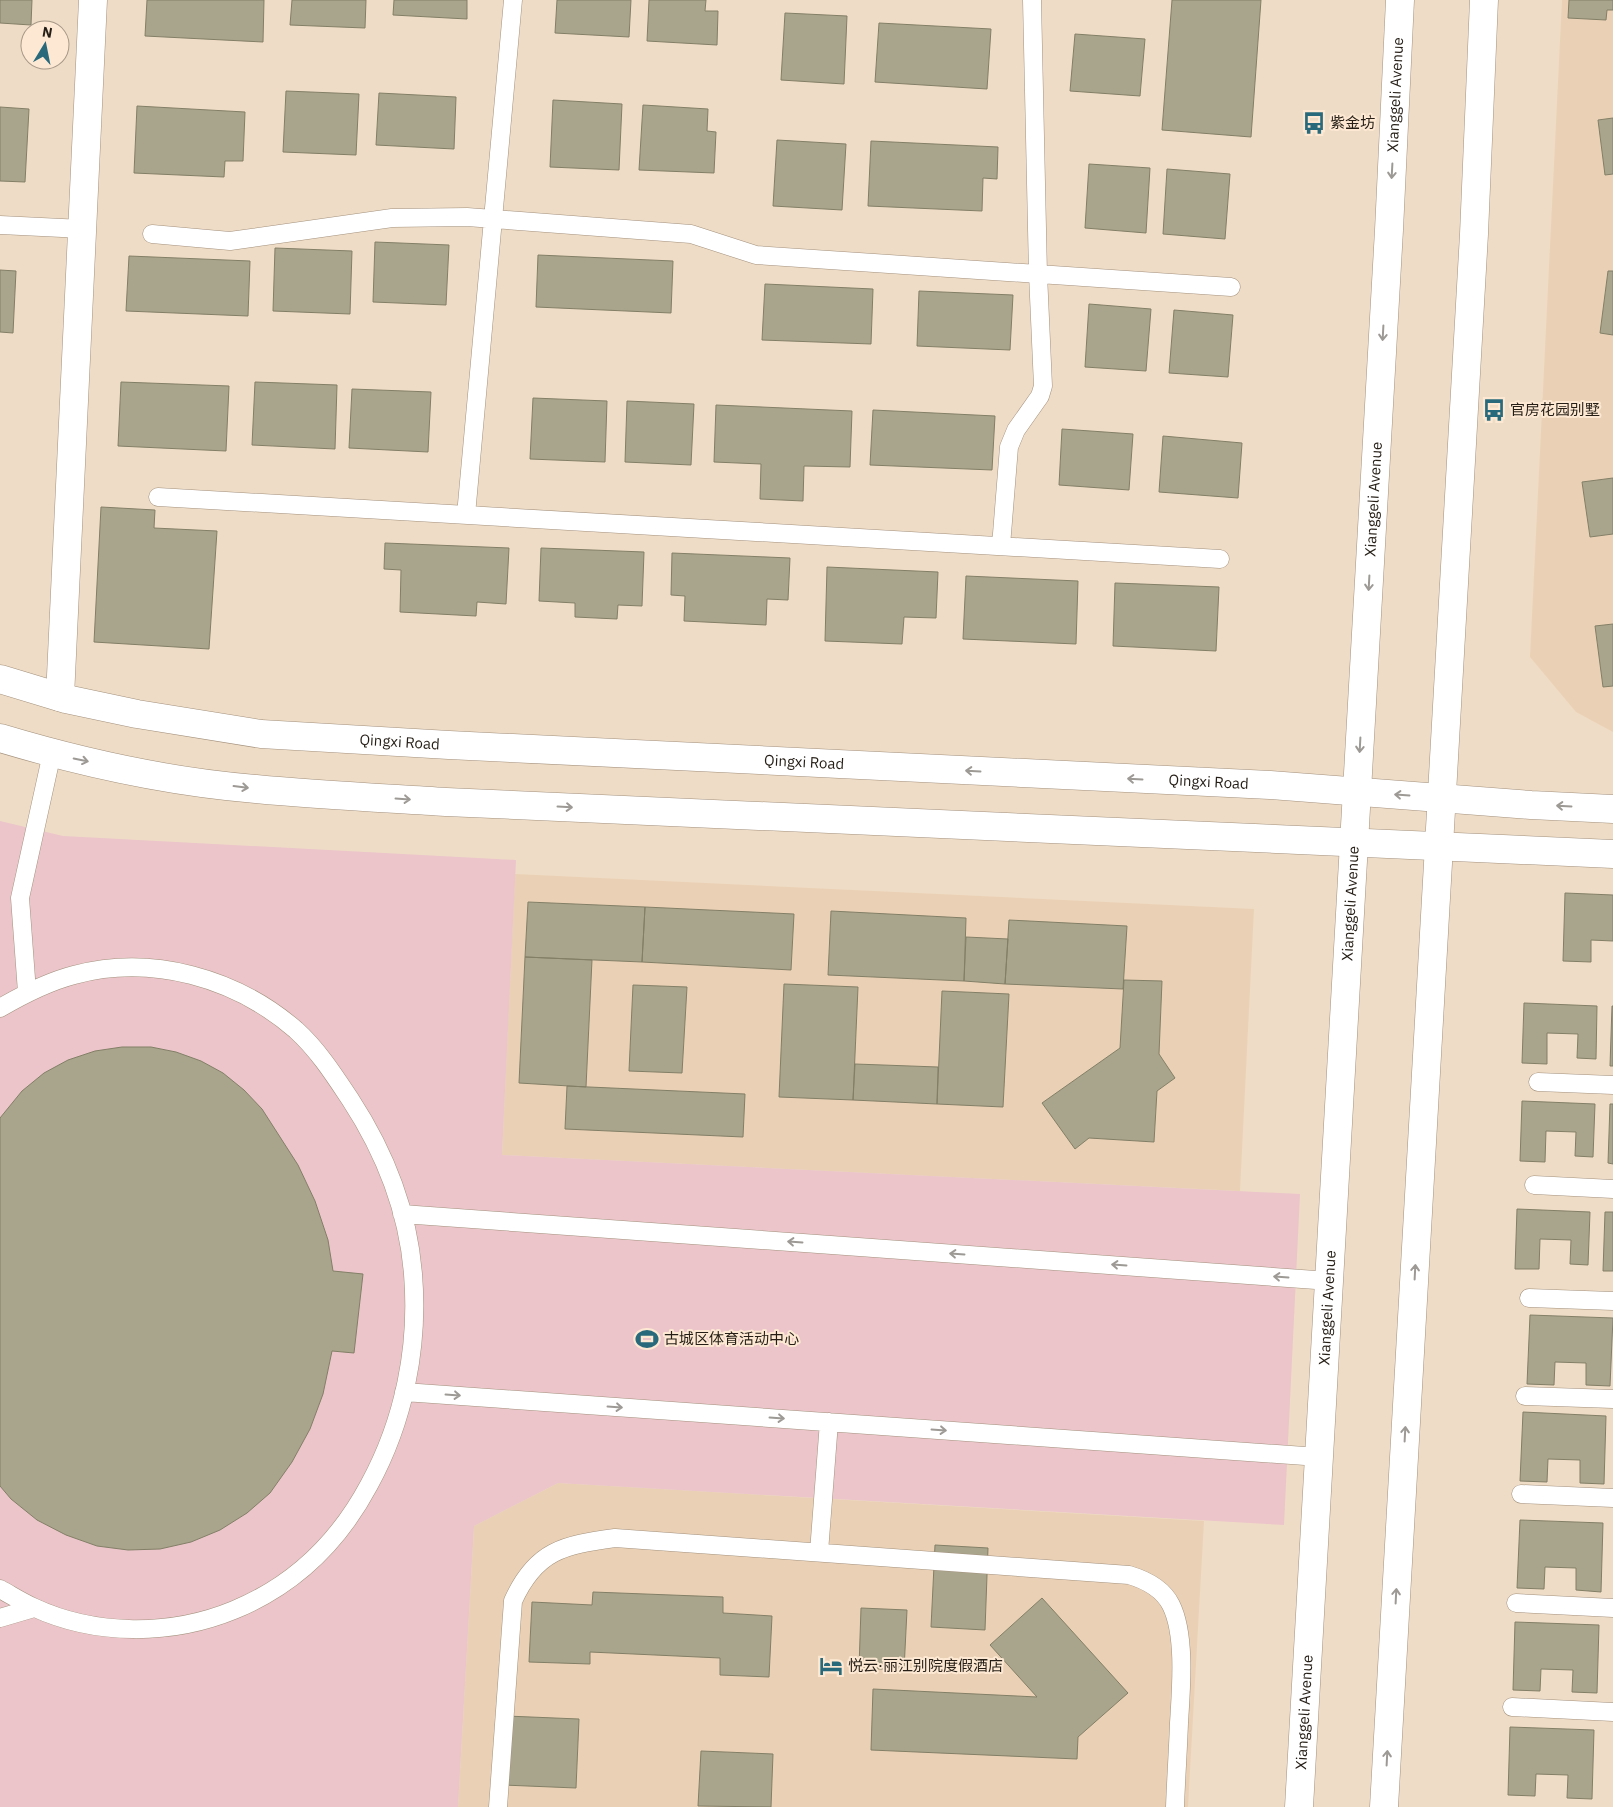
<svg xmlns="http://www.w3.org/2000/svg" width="1613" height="1807" font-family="'IBM Plex Sans','Noto Sans SC',sans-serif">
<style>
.built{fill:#ead1b5}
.green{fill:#ebc5ca}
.building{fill:#a9a58c;stroke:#837f67}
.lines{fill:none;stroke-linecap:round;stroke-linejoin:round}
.lane-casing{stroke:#a3917d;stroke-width:19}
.street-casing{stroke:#a3917d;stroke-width:29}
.secondary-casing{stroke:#a3917d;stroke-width:29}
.lane{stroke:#fff;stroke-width:18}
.street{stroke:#fff;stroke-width:28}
.secondary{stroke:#fff;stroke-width:28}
.oneway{stroke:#9d9a96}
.labels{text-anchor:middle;stroke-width:4;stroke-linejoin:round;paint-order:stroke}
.street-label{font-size:15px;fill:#251e16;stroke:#fde9d3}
.poi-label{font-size:15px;fill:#251e16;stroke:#fde9d3;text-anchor:start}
</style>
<rect width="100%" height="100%" fill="#efdcc6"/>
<path class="built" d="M1562,0H1613V732L1576,712L1530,657Z
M515,874L1254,909L1240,1191L502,1155Z
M558,1483L1204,1521L1188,1807H458L474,1526Z"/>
<path class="green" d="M0,821L63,836L516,860L502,1155L1300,1194L1284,1525L558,1483L474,1526L458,1807H0Z"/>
<path class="building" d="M0,0H32L31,25L0,23Z
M147,0H264L263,42L145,36Z
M292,0H366L365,28L290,25Z
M394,0H467V19L393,15Z
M557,0H631L629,37L555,33Z
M649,0H706L705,11H718L717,45L647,41Z
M1172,0H1261L1251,137L1162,130Z
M1569,0H1613V10H1607L1606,20L1568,18Z
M785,13L847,16L844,84L781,80Z
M879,23L991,29L987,89L875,82Z
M1075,34L1145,39L1140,96L1070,91Z
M286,91L359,94L356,155L283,152Z
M379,93L456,97L454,149L376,145Z
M553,100L622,104L619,170L550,167Z
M643,105L708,109L707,131L716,132L714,173L639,170Z
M137,106L245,112L243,161H225L224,177L134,173Z
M0,107L29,109L25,182L0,181Z
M1613,118V174L1605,175L1598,120Z
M777,140L846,144L842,210L773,206Z
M871,141L998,147L997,179L983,178L982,211L868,206Z
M1089,164L1150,168L1146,233L1085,228Z
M1167,169L1230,174L1225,239L1163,234Z
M375,242L449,245L446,305L373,302Z
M275,248L352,251L350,314L273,311Z
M538,255L673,261L671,313L536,307Z
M129,256L250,261L248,316L126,311Z
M0,270L16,271L13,333L0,332Z
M1608,271H1613V335L1600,333Z
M765,284L873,289L871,344L762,340Z
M919,291L1013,295L1010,350L917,346Z
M1089,304L1151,309L1146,371L1085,367Z
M1174,310L1233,315L1228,377L1169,373Z
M121,382L229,386L226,451L118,446Z
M255,382L337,385L335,449L252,445Z
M352,389L431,392L428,452L349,448Z
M533,398L607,401L605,462L530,459Z
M627,401L694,404L691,465L625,462Z
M716,405L852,411L850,467L804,466L803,501L760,499L761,464L714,462Z
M873,410L995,416L992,470L870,465Z
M1062,429L1133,434L1129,490L1059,485Z
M1163,436L1242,443L1238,498L1159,492Z
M1613,478V534L1590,537L1582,482Z
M101,507L155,510L154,528L217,531L209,649L94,642Z
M385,543L509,548L506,604L477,602L476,616L400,612L401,570L384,569Z
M541,548L644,552L642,606L618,605L617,619L575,617V603L539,601Z
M672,553L790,558L788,600L767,599L766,625L684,621L685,596L671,595Z
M827,567L938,572L936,618L904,617L902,644L825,641Z
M966,576L1078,581L1076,644L963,639Z
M1115,583L1219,587L1216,651L1113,646Z
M1613,624V686L1603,687L1595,626Z
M1565,893L1613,895V941L1591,940V962L1563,961Z
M528,902L645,907L642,962L525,957Z
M645,907L794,914L791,970L642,962Z
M831,911L966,918L964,981L828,975Z
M1009,920L1127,926L1123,989L1005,984Z
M966,937L1008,939L1005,984L964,981Z
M525,957L592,960L586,1087L519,1083Z
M1124,980L1162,981L1159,1054L1175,1078L1157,1091L1154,1142L1089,1138L1075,1149L1042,1103L1120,1048Z
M784,984L858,987L853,1100L779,1097Z
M633,985L687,987L682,1073L629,1071Z
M942,991L1009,994L1003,1107L937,1104Z
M1524,1003L1597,1006L1596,1059L1577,1058L1578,1034L1547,1033V1064L1522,1063Z
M1612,1006H1613V1066H1610Z
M122,1047H151L176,1052L201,1061L223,1073L244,1090L262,1109L298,1165L315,1201L328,1240L333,1271L363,1274L354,1353L332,1351L323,1394L310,1429L292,1462L270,1493L247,1513L220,1530L191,1542L160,1549L128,1550L97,1546L66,1535L37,1520L11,1499L0,1486V1118L22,1091L44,1073L68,1060L95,1051Z
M855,1064L938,1067L937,1104L853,1100Z
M567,1086L745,1094L743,1137L565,1129Z
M1522,1101L1595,1104L1593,1157L1575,1156L1576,1132L1546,1131L1545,1162L1520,1161Z
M1610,1104H1613V1164L1608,1163Z
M1517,1209L1590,1212L1588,1265L1570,1264L1571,1240L1540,1239L1539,1269H1515Z
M1605,1212H1613V1271H1603Z
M1530,1315L1613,1318L1610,1386L1586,1385V1363L1555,1362L1554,1385L1527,1384Z
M1523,1412L1606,1416L1604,1484L1580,1483V1460L1548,1459L1547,1482L1520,1481Z
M1520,1520L1603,1523L1601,1592L1576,1590V1568L1545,1567L1544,1589L1517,1588Z
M935,1545L988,1548L985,1630L931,1627Z
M593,1592L723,1597V1613L772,1616L769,1677L720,1675V1658L590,1652V1664L529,1662L532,1602L592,1605Z
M1042,1598L1128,1693L1078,1737L1077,1759L871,1750L873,1689L1037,1697L990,1645Z
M861,1608L907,1610L904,1670L859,1668Z
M1515,1622L1599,1625L1597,1693L1572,1692L1573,1670L1541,1669L1540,1691L1513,1690Z
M506,1716L579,1719L576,1788L503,1785Z
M1510,1727L1594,1730L1592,1799L1567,1798L1568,1775L1536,1774L1535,1796L1508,1795Z
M701,1751L773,1754L771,1807L698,1806Z"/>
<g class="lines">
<defs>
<path id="lane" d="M0,225L83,229
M152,234L230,241L392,218L467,217L691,234L756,255L1231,287
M158,497L1220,559
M466,515L513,0
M1001,546L1009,447L1016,430L1040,396L1043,386L1038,274L1032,0
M27,992L20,898L52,753
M0,1008C24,994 47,982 74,975C152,954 236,978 296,1030C318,1050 334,1075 350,1099C384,1151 408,1211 413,1274C419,1347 404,1421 369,1485C338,1543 295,1585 234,1610C171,1636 95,1636 33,1607C22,1602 11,1595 0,1589
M1538,1082L1613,1085
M1534,1185L1613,1189
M402,1214L1330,1281
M1529,1298L1613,1301
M404,1392L1319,1457
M1525,1396L1613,1399
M1521,1494L1613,1498
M819,1552L829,1422
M1516,1603L1613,1608
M0,1618L34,1608
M1512,1707L1613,1712
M498,1807L513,1601C536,1550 564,1545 615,1538L1129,1575C1146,1580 1163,1589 1171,1605C1186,1635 1181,1690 1179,1723C1178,1751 1176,1779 1175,1807"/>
<path id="street" d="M60,697L93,0"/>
<g id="secondary">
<path id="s1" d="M0,679L66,699L137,714L261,734L449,745L1270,785L1531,805L1613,809"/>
<path d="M0,738C83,763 170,782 256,789C319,795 383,798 446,802L1613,854"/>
<path id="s2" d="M1299,1807L1389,230L1400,0"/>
<path d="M1384,1807L1474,234L1484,0"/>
</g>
</defs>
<use href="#lane" class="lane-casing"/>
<use href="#street" class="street-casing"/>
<use href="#secondary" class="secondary-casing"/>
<use href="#lane" class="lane"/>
<use href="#street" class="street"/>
<use href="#secondary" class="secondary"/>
</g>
<defs><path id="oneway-shaft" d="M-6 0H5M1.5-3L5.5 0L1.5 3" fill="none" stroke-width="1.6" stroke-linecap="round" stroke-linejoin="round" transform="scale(1.25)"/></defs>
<g class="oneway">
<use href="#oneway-shaft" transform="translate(1392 171) rotate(93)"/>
<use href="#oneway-shaft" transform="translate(1383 333) rotate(93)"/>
<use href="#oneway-shaft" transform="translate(1369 583) rotate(93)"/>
<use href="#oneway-shaft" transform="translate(1360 745) rotate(93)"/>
<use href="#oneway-shaft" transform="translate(81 760) rotate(12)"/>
<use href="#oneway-shaft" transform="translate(973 771) rotate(-177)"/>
<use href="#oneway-shaft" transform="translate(1135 779) rotate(-177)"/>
<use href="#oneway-shaft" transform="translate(241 787) rotate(7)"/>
<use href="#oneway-shaft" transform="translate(1402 795) rotate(-176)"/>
<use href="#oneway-shaft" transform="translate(403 799) rotate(4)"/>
<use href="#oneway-shaft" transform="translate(1564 806) rotate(-177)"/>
<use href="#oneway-shaft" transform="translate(565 807) rotate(3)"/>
<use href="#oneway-shaft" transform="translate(795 1242) rotate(-176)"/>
<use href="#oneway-shaft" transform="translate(957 1254) rotate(-176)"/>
<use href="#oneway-shaft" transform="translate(1119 1265) rotate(-176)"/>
<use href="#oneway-shaft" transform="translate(1415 1272) rotate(-87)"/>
<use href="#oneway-shaft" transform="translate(1281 1277) rotate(-176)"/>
<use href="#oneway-shaft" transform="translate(453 1395) rotate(4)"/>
<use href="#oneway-shaft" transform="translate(615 1407) rotate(4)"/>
<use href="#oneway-shaft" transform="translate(777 1418) rotate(4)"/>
<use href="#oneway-shaft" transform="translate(939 1430) rotate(4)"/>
<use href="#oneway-shaft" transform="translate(1405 1434) rotate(-87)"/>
<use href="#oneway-shaft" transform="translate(1396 1596) rotate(-87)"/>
<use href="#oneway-shaft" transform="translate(1387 1758) rotate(-87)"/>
</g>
<defs>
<symbol id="bus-bare" viewBox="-9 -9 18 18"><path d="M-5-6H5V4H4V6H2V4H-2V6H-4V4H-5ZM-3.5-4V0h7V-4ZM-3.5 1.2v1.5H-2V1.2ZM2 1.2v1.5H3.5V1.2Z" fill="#28697c" stroke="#fde9d3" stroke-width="2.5" paint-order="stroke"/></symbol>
<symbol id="stadium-bare" viewBox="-9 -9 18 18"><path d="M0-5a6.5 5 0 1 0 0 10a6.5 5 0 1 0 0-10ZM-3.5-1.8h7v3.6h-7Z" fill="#28697c" stroke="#fde9d3" stroke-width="2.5" paint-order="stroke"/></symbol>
<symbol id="hotel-bare" viewBox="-9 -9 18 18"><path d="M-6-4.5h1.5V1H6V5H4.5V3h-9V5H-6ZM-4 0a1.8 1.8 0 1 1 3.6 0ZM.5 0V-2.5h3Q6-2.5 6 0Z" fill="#28697c" stroke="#fde9d3" stroke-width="2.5" paint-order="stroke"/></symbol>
</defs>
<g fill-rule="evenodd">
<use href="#bus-bare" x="1298" y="107" width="32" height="32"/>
<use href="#bus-bare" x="1478" y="394" width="32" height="32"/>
<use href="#stadium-bare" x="631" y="1323" width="32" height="32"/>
<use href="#hotel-bare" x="815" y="1650" width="32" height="32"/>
</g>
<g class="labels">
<g class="street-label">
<text dy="5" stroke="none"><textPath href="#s2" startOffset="1715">Xianggeli Avenue</textPath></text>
<text dy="5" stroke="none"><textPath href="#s2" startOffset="1310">Xianggeli Avenue</textPath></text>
<text dy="5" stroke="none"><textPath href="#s1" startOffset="406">Qingxi Road</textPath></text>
<text dy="5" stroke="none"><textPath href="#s1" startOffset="811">Qingxi Road</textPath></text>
<text dy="5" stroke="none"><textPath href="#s1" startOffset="1216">Qingxi Road</textPath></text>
<text dy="5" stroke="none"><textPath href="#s2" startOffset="905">Xianggeli Avenue</textPath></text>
<text dy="5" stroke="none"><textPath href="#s2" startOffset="500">Xianggeli Avenue</textPath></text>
<text dy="5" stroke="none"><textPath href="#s2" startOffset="95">Xianggeli Avenue</textPath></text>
</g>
<g class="poi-label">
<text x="1330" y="128">紫金坊</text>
<text x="1510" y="415">官房花园别墅</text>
<text x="664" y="1344">古城区体育活动中心</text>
<text x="848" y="1671">悦云·丽江别院度假酒店</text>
</g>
</g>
<g transform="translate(45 45) rotate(10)"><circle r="24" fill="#fde9d3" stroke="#a79887"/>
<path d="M0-4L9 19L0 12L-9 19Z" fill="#28697c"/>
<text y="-8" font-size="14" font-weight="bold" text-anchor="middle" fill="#251e16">N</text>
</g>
</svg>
